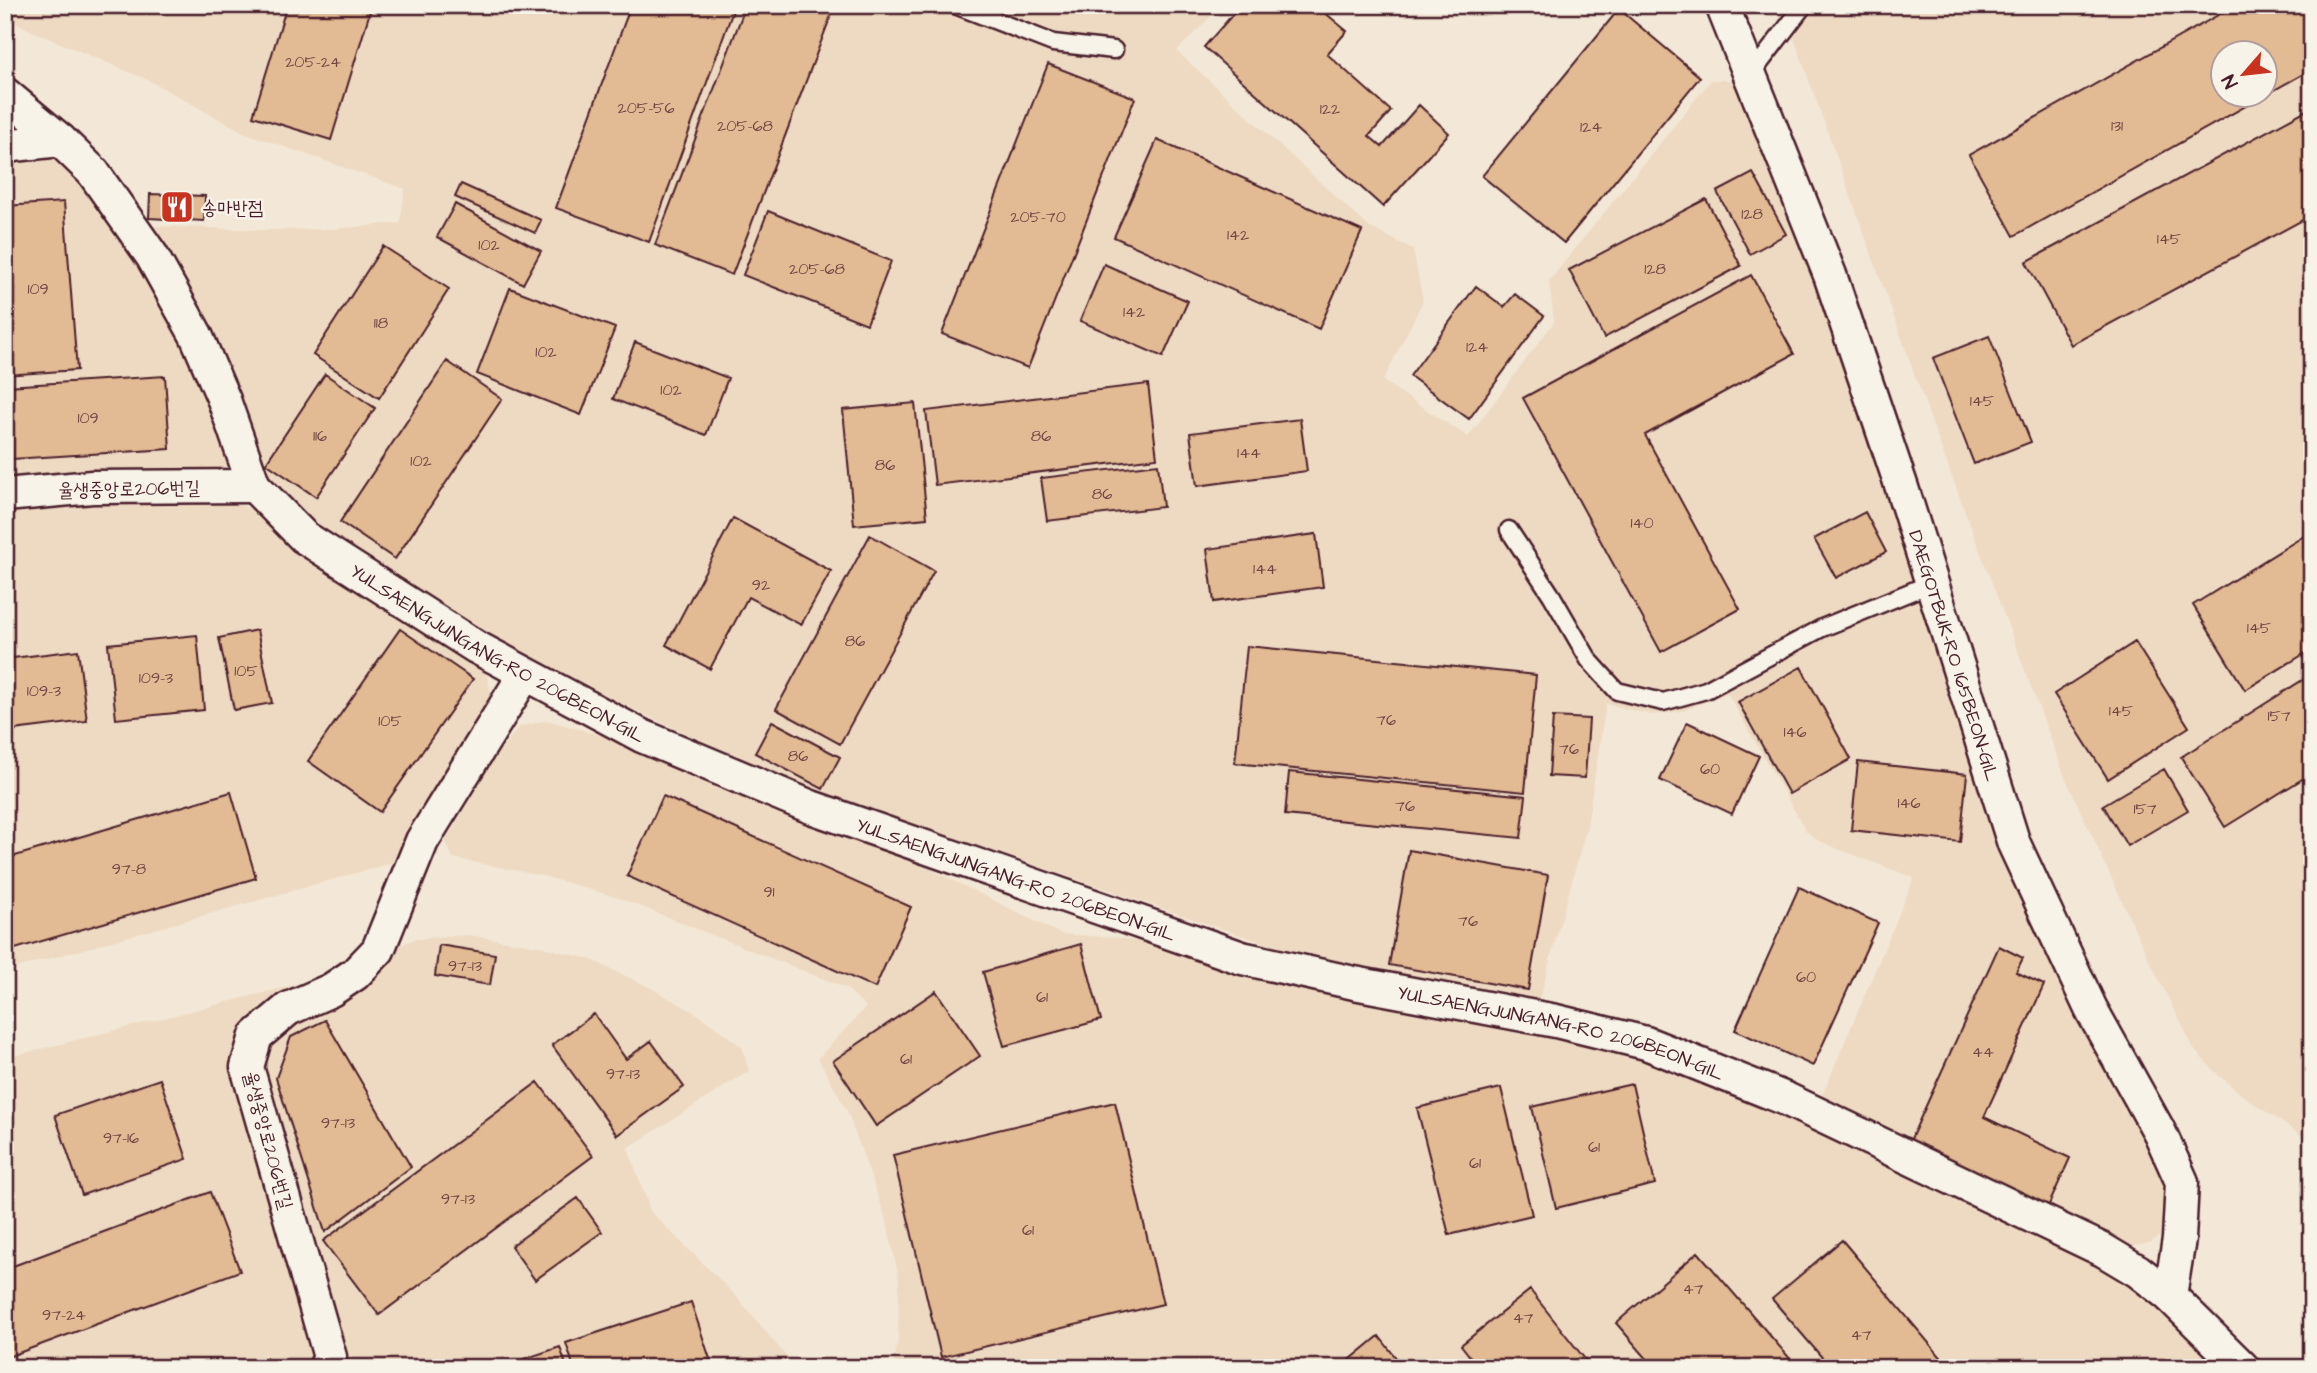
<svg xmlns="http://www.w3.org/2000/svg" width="2317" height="1373" font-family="'Architects Daughter','Poor Story',sans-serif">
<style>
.built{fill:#eedac3;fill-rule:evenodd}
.building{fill:#e2ba93;stroke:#4a1f2b;stroke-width:2;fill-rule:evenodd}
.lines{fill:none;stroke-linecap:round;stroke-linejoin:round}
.lane-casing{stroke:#4a1f2b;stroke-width:21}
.street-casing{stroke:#4a1f2b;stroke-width:37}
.lane{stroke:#f7f3e8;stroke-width:16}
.street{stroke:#f7f3e8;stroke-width:32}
.labels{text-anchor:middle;stroke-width:5;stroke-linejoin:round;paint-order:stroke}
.number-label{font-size:16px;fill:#704645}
.poi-label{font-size:19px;fill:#4a1f2b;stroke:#f7f3e8;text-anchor:start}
.street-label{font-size:19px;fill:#4a1f2b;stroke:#f7f3e8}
</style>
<rect width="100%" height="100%" fill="#f3e8d7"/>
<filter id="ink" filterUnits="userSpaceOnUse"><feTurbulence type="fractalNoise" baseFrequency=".0143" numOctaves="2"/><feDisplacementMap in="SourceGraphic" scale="14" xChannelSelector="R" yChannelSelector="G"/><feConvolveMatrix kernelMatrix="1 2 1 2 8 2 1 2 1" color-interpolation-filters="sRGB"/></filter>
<g filter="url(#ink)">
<path class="built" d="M5,5H1222L1177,51L1369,227L1413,249L1423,301L1383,381L1468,437L1554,322L1549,281L1711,80H1736L1803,241L1876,449L1941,660L2166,1175L2171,1215L2162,1234L2150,1243L2134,1246L2111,1241L1819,1103L1914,878L1838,849L1817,840L1806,831L1727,693L1683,711L1652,715L1606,704L1587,826L1539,1001L1377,971L1300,954L1243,936L820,792L649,717L470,625L393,577L321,527L273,483L264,469L213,332L155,226L262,230L330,229L400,223L405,189L245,133L148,80L34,32L5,17Z
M1782,5H2312V1143L2243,1096L2217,1074L2195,1051L2148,958L2065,777L1937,437ZM2222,52H2264V94H2222Z
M54,158L67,162L130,245L172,319L205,392L230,458L224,468L213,474L5,486V163Z
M186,498L232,503L248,508L319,563L377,603L476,661L487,676L492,694L489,711L392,863L5,971V512Z
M547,720L614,739L771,806L910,859L1061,934L1121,938L1165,948L1266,981L1363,1003L1532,1031L1625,1051L1692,1075L1795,1120L2093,1259L2146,1299L2217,1368H893L898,1339L899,1279L886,1219L847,1111L818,1058L866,1007L846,988L619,898L543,876L453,858L445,841L496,756L519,727Z
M469,935L539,946L590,959L649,987L701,1016L742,1047L749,1071L628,1148L651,1212L737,1297L796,1368H5V1058L302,983L415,939Z"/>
<path class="building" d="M287,5H372L331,140L253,116Z
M631,5H735L649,242L556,208Z
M746,5H835L732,275L655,245Z
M1241,5H1320L1318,7L1347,31L1327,54L1391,111L1369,136L1382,147L1419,105L1449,133L1383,207L1204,47Z
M2236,5H2312V69L2014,236L1969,155ZM2222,52H2264V94H2222Z
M1619,9L1700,77L1564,243L1482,176Z
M1048,64L1135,98L1028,368L942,334Z
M2312,107V215L2071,345L2026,262Z
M1157,140L1362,231L1319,329L1114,237Z
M1753,173L1786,234L1750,254L1717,192Z
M461,184L541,220L535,233L455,197Z
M150,194L205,196L204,221L149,218Z
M1706,199L1741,266L1604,338L1569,270Z
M64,202L77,370L5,375V206Z
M455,204L541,251L523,284L437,237Z
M768,211L891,261L867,324L743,275Z
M383,246L449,289L379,398L313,355Z
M1104,264L1188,301L1163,357L1080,321Z
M1751,275L1794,354L1645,435L1740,609L1661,652L1523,398Z
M1476,286L1504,307L1515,294L1544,316L1469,419L1410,376Z
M510,288L615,328L581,415L477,374Z
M1989,336L2031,442L1974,464L1933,358Z
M635,342L728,378L706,435L613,399Z
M447,361L502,399L395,559L340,522Z
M325,374L375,408L316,497L266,463Z
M165,376L170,449L12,459L7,386Z
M1148,384L1157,458L935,485L926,411Z
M915,403L927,518L854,525L843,410Z
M1300,419L1307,471L1197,486L1190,433Z
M1158,464L1163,507L1047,521L1041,478Z
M1865,512L1886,552L1836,578L1814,539Z
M733,518L831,571L801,625L748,597L710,669L666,645Z
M2312,531V649L2245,690L2193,605Z
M1316,534L1323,587L1214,602L1207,549Z
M870,535L934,571L840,744L776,709Z
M400,629L473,679L380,812L308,761Z
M257,630L272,703L234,710L219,638Z
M197,635L204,710L116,719L108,644Z
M2135,642L2189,727L2108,779L2054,694Z
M1247,646L1536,675L1525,792L1235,763Z
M78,650L87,721L5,731V659Z
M1801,667L1851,759L1789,794L1738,702Z
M2312,674V773L2225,827L2181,757Z
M1553,717L1589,719L1585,778L1549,776Z
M772,721L840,757L823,789L755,753Z
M1687,722L1759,756L1732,814L1660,780Z
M1858,762L1967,774L1960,842L1851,830Z
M2164,769L2188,810L2127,846L2103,805Z
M1289,772L1526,796L1521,838L1285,815Z
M231,792L256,878L5,952V859Z
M663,796L911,907L875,988L627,876Z
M1409,850L1548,875L1528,990L1389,965Z
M1799,887L1878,923L1813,1066L1735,1030Z
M1081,944L1101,1020L1004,1046L983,972Z
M439,945L495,954L490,985L435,976Z
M1999,946L2023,958L2016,972L2044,985L1984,1117L2070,1158L2048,1207L1909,1143Z
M936,991L980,1056L876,1126L833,1061Z
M594,1014L626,1059L651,1041L684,1087L617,1135L552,1045Z
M325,1020L411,1167L325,1232L276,1078L291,1037Z
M160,1079L187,1159L82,1195L55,1115Z
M538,1082L593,1156L379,1315L323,1241Z
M1632,1084L1655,1184L1556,1208L1532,1107Z
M1501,1088L1532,1215L1449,1235L1417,1108Z
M1115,1102L1163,1304L941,1357L893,1155Z
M210,1192L240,1271L5,1358V1269Z
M578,1198L602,1232L535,1280L511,1246Z
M1842,1240L1950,1368H1831L1772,1299Z
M1698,1252L1798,1368H1655L1616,1323Z
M1530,1290L1592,1368H1479L1461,1345Z
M691,1302L713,1368H574L566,1343Z
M1379,1336L1404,1368H1340Z
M560,1347L567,1368H497Z
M266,1358L270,1368H241Z"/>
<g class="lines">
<defs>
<path id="lane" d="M955,5L1053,43L1114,50
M1750,76L1804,5
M1509,530L1552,596L1589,660L1617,691L1663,702L1706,690L1822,628L1932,583"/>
<g id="street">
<path id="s1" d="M1722,5L1830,275L1902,488L2014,844L2091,1009L2160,1133L2182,1182L2179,1239L2170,1296"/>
<path id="s2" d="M5,94L60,140L93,172L152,256L196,335L224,400L254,486L304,537L476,647L642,736L811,807L1242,958L1354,983L1556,1021L1646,1043L1786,1099L2103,1250L2138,1271L2170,1296L2243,1368"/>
<path d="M5,146L60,140"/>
<path d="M5,495L92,487L254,486"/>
<path d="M325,1368L330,1357L247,1067L256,1036L288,1009L331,990L355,974L378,950L422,841L525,674"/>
</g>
</defs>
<use href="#lane" class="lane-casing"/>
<use href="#street" class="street-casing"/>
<use href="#lane" class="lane"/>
<use href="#street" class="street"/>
</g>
</g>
<defs>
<symbol id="restaurant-square" viewBox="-11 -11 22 22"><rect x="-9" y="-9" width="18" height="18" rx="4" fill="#c8321e" stroke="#f7f3e8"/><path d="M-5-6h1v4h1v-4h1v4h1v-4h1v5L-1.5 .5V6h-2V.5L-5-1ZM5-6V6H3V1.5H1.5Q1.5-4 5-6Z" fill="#fff"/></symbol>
</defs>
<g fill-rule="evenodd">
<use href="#restaurant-square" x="158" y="188" width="38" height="38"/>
</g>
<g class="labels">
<g class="number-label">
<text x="313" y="67">205-24</text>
<text x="646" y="113">205-56</text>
<text x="1330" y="114">122</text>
<text x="745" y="131">205-68</text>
<text x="2117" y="131">131</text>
<text x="1591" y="132">124</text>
<text x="1752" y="219">128</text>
<text x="1038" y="222">205-70</text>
<text x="1238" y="240">142</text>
<text x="2169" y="244">145</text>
<text x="489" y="250">102</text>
<text x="817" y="274">205-68</text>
<text x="1655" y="274">128</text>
<text x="38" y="294">109</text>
<text x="1134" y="317">142</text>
<text x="381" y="328">118</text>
<text x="1477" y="352">124</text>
<text x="546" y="357">102</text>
<text x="671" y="395">102</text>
<text x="1982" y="406">145</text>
<text x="88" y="423">109</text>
<text x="320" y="441">116</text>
<text x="1041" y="441">86</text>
<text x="1249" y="458">144</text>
<text x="421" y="466">102</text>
<text x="885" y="470">86</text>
<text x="1102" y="499">86</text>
<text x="1642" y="528">140</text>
<text x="1265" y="574">144</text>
<text x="761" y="590">92</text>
<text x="2259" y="633">145</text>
<text x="855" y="646">86</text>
<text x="246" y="676">105</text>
<text x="156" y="683">109-3</text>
<text x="44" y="696">109-3</text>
<text x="2121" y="716">145</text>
<text x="2279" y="721">157</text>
<text x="1386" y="725">76</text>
<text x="390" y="726">105</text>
<text x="1795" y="737">146</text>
<text x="1569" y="754">76</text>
<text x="798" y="761">86</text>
<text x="1710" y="774">60</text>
<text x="1909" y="808">146</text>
<text x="1405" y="811">76</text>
<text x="2145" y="814">157</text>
<text x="129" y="874">97-8</text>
<text x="769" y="897">91</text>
<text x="1468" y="926">76</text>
<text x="465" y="971">97-13</text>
<text x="1806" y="982">60</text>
<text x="1042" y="1002">61</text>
<text x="1983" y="1057">44</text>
<text x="906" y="1064">61</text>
<text x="623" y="1079">97-13</text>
<text x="338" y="1128">97-13</text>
<text x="121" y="1143">97-16</text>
<text x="1594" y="1152">61</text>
<text x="1475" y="1168">61</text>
<text x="458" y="1204">97-13</text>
<text x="1028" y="1235">61</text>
<text x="1693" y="1294">47</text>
<text x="64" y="1320">97-24</text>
<text x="1523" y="1323">47</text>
<text x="1861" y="1340">47</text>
</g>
<g class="poi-label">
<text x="202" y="214">송마반점</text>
</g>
<g class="street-label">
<text transform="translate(129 488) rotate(-1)" y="7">율생중앙로206번길</text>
<text dy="7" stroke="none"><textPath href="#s2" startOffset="770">YULSAENGJUNGANG-RO 206BEON-GIL</textPath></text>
<text dy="7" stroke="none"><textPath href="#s1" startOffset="691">DAEGOTBUK-RO 165BEON-GIL</textPath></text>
<text dy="7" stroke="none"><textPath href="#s2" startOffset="1337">YULSAENGJUNGANG-RO 206BEON-GIL</textPath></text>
<text dy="7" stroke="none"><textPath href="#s2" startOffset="1904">YULSAENGJUNGANG-RO 206BEON-GIL</textPath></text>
<text transform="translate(269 1140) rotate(75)" y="7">율생중앙로206번길</text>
</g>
</g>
<rect width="2317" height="1373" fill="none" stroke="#f7f3e8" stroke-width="28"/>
<rect x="14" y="14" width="2289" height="1345" fill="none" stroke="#4a1f2b" stroke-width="2.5" filter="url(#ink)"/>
<g transform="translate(2244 74) rotate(242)"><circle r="33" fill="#f7f3e8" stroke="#b29e9c" stroke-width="2"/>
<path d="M0-5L12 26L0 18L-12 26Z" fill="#c8321e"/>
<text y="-10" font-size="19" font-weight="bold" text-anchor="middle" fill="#4a1f2b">N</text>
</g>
</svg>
